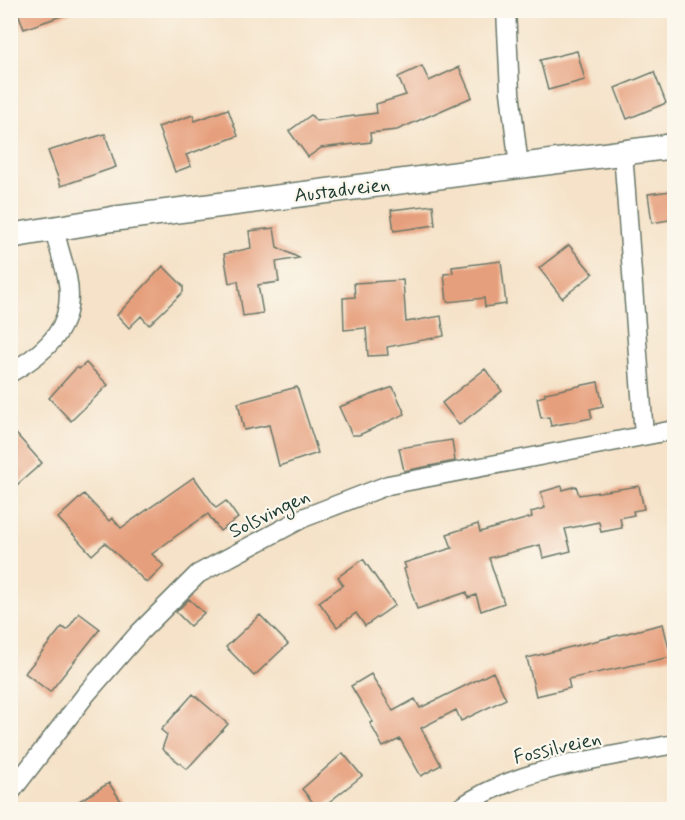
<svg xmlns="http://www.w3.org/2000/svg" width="685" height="820" font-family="Mynerve,sans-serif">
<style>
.building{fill:#e69f7b}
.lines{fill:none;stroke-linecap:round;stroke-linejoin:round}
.street-casing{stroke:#6a7768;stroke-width:21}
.secondary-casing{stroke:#6a7768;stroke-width:27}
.street{stroke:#fff;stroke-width:18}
.secondary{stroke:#fff;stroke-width:24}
.labels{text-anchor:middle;stroke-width:4.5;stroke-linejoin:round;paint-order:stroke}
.street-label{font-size:20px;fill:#1f3d34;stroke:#fbf7ec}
</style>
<rect width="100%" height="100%" fill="#fbf7ec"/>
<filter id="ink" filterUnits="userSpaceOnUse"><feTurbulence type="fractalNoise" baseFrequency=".0167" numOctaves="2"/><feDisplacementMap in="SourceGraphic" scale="12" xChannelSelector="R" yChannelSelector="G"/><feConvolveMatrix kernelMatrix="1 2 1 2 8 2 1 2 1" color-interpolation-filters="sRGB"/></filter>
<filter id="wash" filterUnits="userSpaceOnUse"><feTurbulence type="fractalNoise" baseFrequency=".008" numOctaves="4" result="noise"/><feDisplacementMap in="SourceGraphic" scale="24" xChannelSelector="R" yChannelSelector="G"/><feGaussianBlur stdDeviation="1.35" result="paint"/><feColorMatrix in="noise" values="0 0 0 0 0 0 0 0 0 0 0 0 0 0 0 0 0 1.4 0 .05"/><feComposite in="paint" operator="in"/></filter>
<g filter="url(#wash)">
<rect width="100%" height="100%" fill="#f5e2c8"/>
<g id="blocks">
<path class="building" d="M17,10H69L70,13L24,29Z
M577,51L585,80L548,90L540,60Z
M422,66L429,81L459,67L472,97L397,130L370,133L371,142L321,148L308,157L289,131L311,115L316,121L377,113L376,104L406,95L398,77Z
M654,72L666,103L627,119L615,88Z
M228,109L238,136L186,155L191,166L175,172L158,127L193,115L195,121Z
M105,134L116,167L61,186L48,151Z
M671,191L675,219L652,223L648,194Z
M433,205L435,225L394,231L391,210Z
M274,228L277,247L299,258L276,262L279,282L258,285L263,313L243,316L238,281L229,283L224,254L251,248L249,231Z
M569,245L593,274L562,298L539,268Z
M501,261L506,304L485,307L484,298L447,302L444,274L453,273L452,267Z
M163,266L183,286V292L149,325L141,316L129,328L117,315Z
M403,280L406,322L441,316L444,336L387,347L388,355L368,356L366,328L344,330L343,298L355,297L354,283Z
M86,363L108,385L71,421L49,398L77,367L79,369Z
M485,369L502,391L459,425L442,403Z
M598,382L603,406L590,409L592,418L551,426L549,417L541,418L537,398L545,396V393Z
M297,387L318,453L279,466L269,425L244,430L238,403Z
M393,387L405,414L359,435H352L339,407Z
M10,427L42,463L10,491Z
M452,440L455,461L404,471L399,448Z
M194,477L216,508L226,501L238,518L220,531L208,514L176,536L152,554L164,566L147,583L105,543L92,555L58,518L84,494L109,521L112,518L121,528Z
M562,486L563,490L576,486L579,495L639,486L644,509L633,511L634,515L620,518L622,528L601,532L599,522L565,529L571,551L543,558L540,545L489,558L504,603L481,611L476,595L468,598L467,592L417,609L404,569L406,568L404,563L452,548L447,534L478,524L480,532L532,517L531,512L545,508L541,492Z
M363,559L395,605L365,626L356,613L337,627L319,602L343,585L338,577Z
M189,599L204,613L190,626L176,612Z
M79,613L100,629L50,692L25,673L62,627L67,630Z
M260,615L288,644L254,676L226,647Z
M663,624L671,657L568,679L570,688L536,696L527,658Z
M493,672L506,699L461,721L456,710L421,728L441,765L421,776L400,739L383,747L370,723L373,722L351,686L371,674L393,711L415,699L420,708Z
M193,694L228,724L187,769L162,749L167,735L161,730Z
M343,753L362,776L319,810L302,789Z
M109,783L121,801L113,810H64Z"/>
</g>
</g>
<g filter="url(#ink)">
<use href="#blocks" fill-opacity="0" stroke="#6a7768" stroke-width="1.5"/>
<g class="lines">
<defs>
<path id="street" d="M506,10L510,92L519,166
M623,152L644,435
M10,373C48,351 77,325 67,277C63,260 57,244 54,227
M10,793L87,693L140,632L198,574L303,518L388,485L674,430
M457,810C518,766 602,759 674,744"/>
<path id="secondary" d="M10,236L112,219L674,146"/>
</defs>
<use href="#street" class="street-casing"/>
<use href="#secondary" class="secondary-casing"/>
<use href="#street" class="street"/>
<use href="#secondary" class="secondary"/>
</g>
</g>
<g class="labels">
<g class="street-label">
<text transform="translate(342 189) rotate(-7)" y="7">Austadveien</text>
<text transform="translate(269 513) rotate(-26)" y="7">Solsvingen</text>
<text transform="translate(557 747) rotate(-13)" y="7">Fossilveien</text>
</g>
</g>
<rect width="685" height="820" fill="none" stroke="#fbf7ec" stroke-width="36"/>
</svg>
